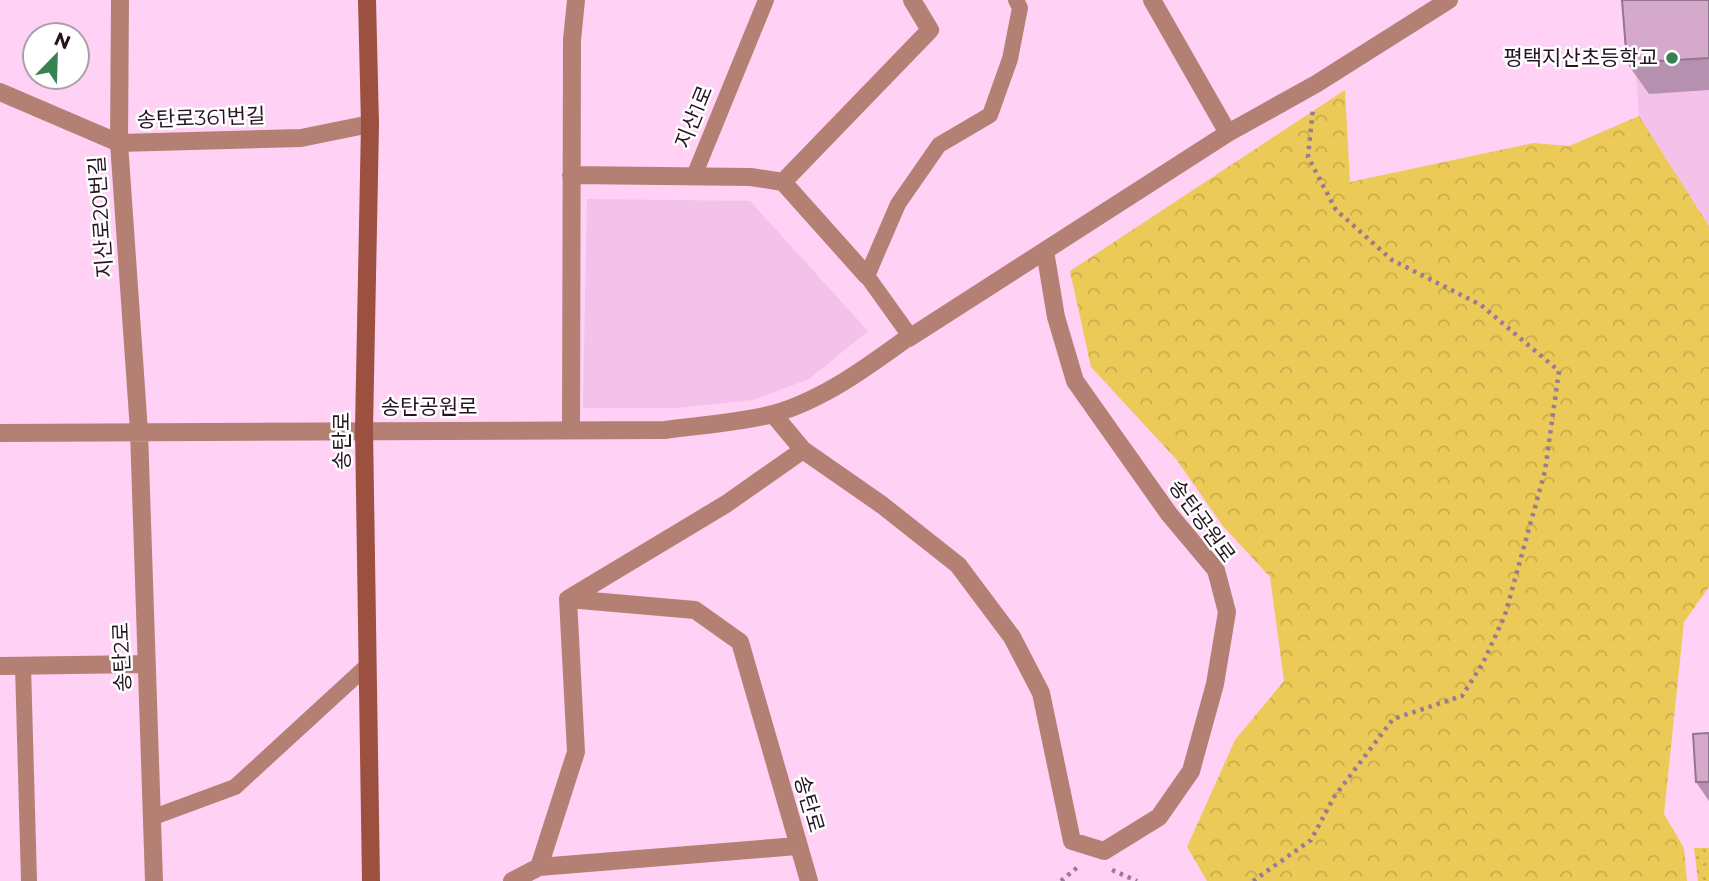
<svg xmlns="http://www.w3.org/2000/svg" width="1709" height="881" font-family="Montserrat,'Noto Sans KR',sans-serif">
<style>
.built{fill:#f3c1ea}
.forest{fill:url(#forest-crowns)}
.park{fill:url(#park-dots)}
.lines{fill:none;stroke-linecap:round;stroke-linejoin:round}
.path{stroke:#9a7b94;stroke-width:4.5;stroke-dasharray:3.5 5;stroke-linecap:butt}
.service{stroke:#b58074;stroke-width:16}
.minor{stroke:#b58074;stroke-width:18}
.secondary{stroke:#9b5040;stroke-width:18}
.wall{fill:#b691af}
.building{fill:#d4a9cc;stroke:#94768f;stroke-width:2}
.poi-dot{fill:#368351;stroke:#fff;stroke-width:2.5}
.labels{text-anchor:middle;stroke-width:5;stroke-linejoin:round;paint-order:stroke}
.poi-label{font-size:21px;fill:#251522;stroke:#fff;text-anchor:end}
.street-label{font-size:21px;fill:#251522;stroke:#fff}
</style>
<defs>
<pattern id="forest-crowns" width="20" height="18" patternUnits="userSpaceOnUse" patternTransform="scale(1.75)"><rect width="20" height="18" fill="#ecca57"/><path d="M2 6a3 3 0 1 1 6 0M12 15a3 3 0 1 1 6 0" fill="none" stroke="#caad4b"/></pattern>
<pattern id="park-dots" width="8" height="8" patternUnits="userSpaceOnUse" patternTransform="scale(1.75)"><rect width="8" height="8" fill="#ecca57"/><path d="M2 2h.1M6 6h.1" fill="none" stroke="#caad4b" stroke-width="1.8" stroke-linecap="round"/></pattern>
</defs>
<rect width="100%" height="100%" fill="#fed1f5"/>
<path class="built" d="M1631,0H1709V226L1639,116Z
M587,199L750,201L868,331L809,379L753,400L676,408H583Z"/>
<path class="forest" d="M1345,90L1350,182L1533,143L1569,146L1639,116L1709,226V587L1684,622L1664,814L1684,848L1687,881H1207L1187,847L1235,740L1284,681L1270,577L1223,526L1176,459L1091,367L1070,271Z"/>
<path class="park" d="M1694,848H1709V881H1698Z"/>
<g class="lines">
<path class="path" d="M1112,870L1137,881
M1061,881L1079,866
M1253,881L1311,840L1334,797L1393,719L1462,696L1483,663L1505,615L1545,471L1559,371L1481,305L1392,260L1336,210L1308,157L1313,109"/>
<path class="service" d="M694,176L766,0
M910,336L867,276L898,204L939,145L990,115L1010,59L1020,8L1016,0
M23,666L29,881
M151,818L235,787L368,665"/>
<path class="minor" d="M120,0L119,143L139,431L154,881
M1152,0L1228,133
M0,92L119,143L301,138L370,124
M571,175L751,177L783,182L930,30L912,0
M783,182L867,276
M773,414L803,450L882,505L958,565L1012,637L1041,693L1072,841L1104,851L1159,817L1191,771L1215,684L1227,612L1216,570L1169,514L1075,381L1056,317L1045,251
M571,429L572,40L576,0
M0,433L665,430C700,425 738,423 773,414C823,400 869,366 910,336L909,338L1228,133L1316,84L1449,0
M568,599L726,504L803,450
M0,666L145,664
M539,867L797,846
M512,881L539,867L576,752L568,599L695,610L740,642L809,881"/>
<path class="secondary" d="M367,0L370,124L364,429L371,881"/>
</g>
<path class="wall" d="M1709,0V90L1649,94L1627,63Z
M1696,782H1709V801Z"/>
<path class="building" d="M1622,0H1709V58L1627,63Z
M1709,733V782H1696L1693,734Z"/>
<circle class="poi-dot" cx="1672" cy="58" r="7"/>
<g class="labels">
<g class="poi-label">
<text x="1658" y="65">평택지산초등학교</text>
</g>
<g class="street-label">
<text transform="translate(694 117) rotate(-68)" y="7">지산1로</text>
<text transform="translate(201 118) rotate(-2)" y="7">송탄로361번길</text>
<text transform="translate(101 217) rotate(-94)" y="7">지산로20번길</text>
<text x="429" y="414">송탄공원로</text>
<text transform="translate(342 441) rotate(-90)" y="7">송탄로</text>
<text transform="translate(1202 521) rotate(54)" y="7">송탄공원로</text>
<text transform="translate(122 657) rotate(-92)" y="7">송탄2로</text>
<text transform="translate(809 804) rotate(74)" y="7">송탄로</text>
</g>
</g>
<g transform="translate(56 56) rotate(23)"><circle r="33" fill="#ffffff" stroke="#a8a1a7" stroke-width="2"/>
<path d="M0-5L12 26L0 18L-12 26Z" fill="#368351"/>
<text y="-10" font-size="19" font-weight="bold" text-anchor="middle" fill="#251522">N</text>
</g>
</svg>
